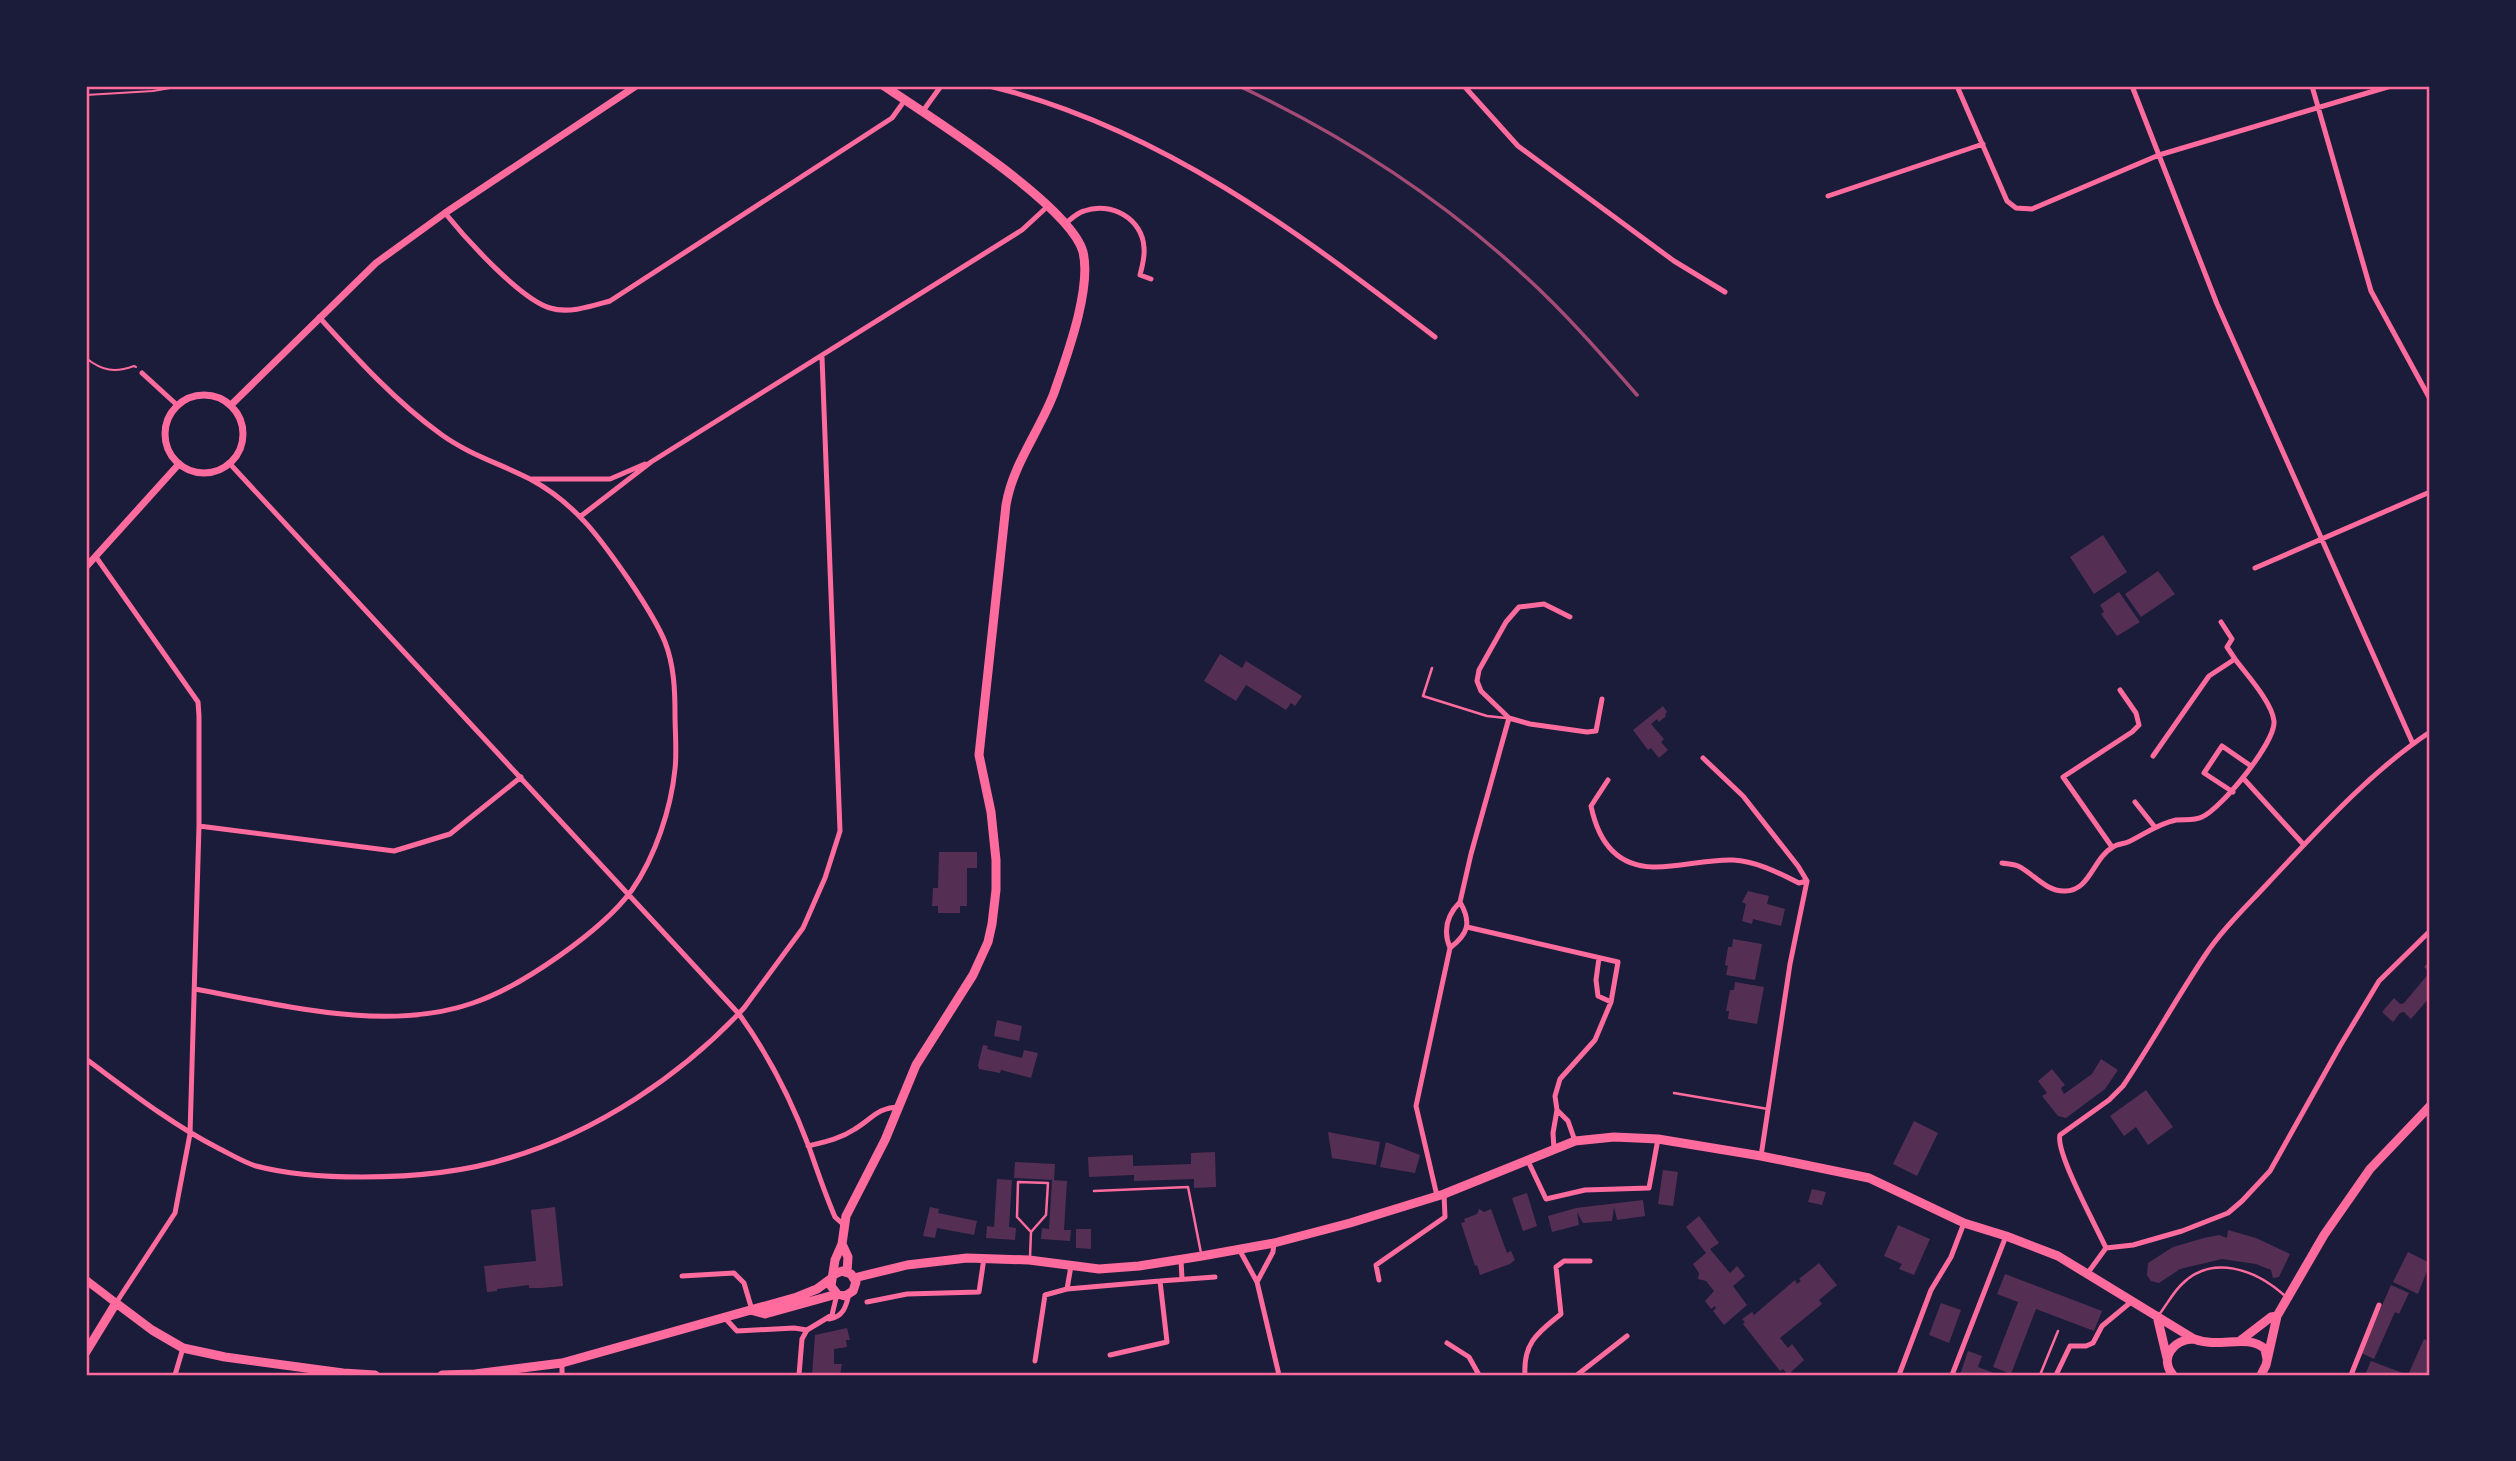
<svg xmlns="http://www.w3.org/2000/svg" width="2516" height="1461" font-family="Lato,sans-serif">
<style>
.building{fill:#542f53}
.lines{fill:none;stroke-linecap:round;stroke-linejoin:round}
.path{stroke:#ff6b9d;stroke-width:2}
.service{stroke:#ff6b9d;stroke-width:2.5}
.minor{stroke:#ff6b9d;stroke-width:5}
.tertiary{stroke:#ff6b9d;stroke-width:7}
.secondary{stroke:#ff6b9d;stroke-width:8}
.primary{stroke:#ff6b9d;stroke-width:9}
.rail{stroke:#a44b75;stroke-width:3.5}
.neatline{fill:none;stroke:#ff6b9d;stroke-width:2.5}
</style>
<rect width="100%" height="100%" fill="#1b1b3a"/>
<path class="building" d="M2103,535L2127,572L2094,594L2070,557Z
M2158,571L2175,594L2141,617L2125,594Z
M2119,592L2140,622L2117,636L2101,614L2104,612L2100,605Z
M1220,654L1242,668L1246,661L1302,696L1295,706L1291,703L1286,710L1246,685L1236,701L1204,681Z
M1663,706L1667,712L1665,714L1666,716L1659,722L1657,719L1651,724L1664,739L1661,742L1668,750L1659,758L1651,748L1648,750L1633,730Z
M939,852H977V868H967V906H960V913H938V906H932L933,888H938Z
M1748,891L1769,896L1767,904L1785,909L1781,926L1753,919L1752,924L1742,921L1746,904L1742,902Z
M1733,939L1762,944L1755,980L1726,975L1728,966L1725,965L1728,947H1732Z
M2430,960V997L2411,1019L2404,1012L2400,1013L2393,1022L2382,1012L2394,998L2400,1004L2404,1003L2430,972L2424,967Z
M1735,982L1764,987L1757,1024L1728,1019L1729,1011H1726L1730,990H1734Z
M997,1020L1022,1026L1019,1041L994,1036Z
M983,1045L988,1046L987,1049L1022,1058L1024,1050L1038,1053L1031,1078L1001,1070L1000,1073L979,1069L978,1065Z
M2101,1059L2118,1070L2105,1089L2066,1118L2058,1116L2042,1096L2047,1093L2038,1081L2052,1069L2065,1085L2061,1088L2064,1094L2092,1074Z
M2146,1090L2173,1127L2148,1145L2136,1127L2124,1136L2110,1116Z
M1914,1121L1938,1133L1917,1176L1893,1164Z
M1328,1132L1380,1142L1376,1165L1332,1158Z
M1386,1142L1420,1155L1415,1173L1380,1167Z
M1215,1152L1216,1187L1194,1188V1179L1134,1181V1175L1089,1177L1088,1157L1133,1155V1166L1191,1164V1153Z
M1015,1162L1055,1164L1054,1180L1014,1178Z
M1663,1170L1678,1172L1673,1206L1658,1204Z
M997,1179L1012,1180L1009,1227L1016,1228L1015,1240L986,1238L987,1226L994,1227Z
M1052,1180L1067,1181L1064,1230H1071L1070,1241L1041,1239L1042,1228L1049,1229Z
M1812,1189L1826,1192L1822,1205L1808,1202Z
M1527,1193L1537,1226L1523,1231L1512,1198Z
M1643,1200L1645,1216L1617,1220L1614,1207L1612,1221L1583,1223L1577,1212L1579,1225L1552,1232L1548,1216L1576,1208Z
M555,1207L563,1286L541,1288H529V1285L497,1289V1291L487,1292L484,1266L536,1261L531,1210Z
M930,1207L939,1209L938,1213L977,1221L974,1235L937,1228L935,1238L923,1236Z
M1479,1209L1484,1212L1491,1209L1507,1253L1511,1251L1515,1260L1510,1264L1480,1275L1477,1265L1475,1266L1461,1223L1465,1222L1464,1219L1477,1214Z
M1699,1216L1719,1243L1710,1249L1730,1273L1737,1266L1745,1276L1733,1286L1747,1305L1724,1325L1713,1311L1716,1308L1715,1306L1711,1309L1705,1301L1714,1291L1706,1281L1698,1279L1699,1273L1693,1264L1706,1253L1686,1227Z
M1898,1225L1930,1239L1914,1275L1899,1269L1902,1264L1884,1256Z
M1076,1229H1091V1249L1076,1248Z
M2228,1230L2256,1238L2290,1254L2279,1277L2273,1278L2271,1270L2256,1264L2222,1259L2180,1269L2159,1283L2151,1281L2147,1275L2148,1263L2173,1247L2204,1238L2219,1235L2227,1238Z
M2408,1252L2430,1263L2418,1294L2393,1282Z
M1819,1263L1837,1285L1819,1300L1822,1304L1780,1338L1788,1348L1792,1344L1804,1360L1788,1375L1783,1369L1780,1371L1743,1324L1745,1322L1742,1319L1752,1312L1754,1315L1795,1280L1797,1284L1801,1281L1799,1279Z
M2005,1274L2102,1311L2094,1331L2036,1309L2011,1374L1993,1367L2018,1302L1997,1294Z
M2391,1285L2409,1293L2399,1314L2395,1312L2374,1359L2361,1353Z
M1941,1303L1961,1310L1949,1343L1929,1335Z
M847,1328L850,1340H846L847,1347L834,1349V1364H842L840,1375H812L815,1335Z
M2424,1339L2430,1342V1375H2408Z
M1968,1351L1982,1356L1978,1367L1999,1375H1960Z
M2371,1361L2408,1375H2365Z"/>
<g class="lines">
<path class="path" d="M86,95L153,91L182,86
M86,358C102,371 115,373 134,366L136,367"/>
<path class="service" d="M1432,668L1423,696L1487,716L1506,718
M1674,1093L1768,1109
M1094,1191L1188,1187L1201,1253
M1030,1257L1031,1232L1046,1215L1048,1183L1018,1182L1017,1217L1031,1232
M2158,1316C2166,1306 2172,1294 2181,1285C2212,1253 2256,1270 2284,1295
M2040,1375L2058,1331"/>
<path class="minor" d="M989,86C1159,127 1298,232 1435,337
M1464,86L1518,146L1674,261L1725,292
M1957,86L2007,201L2016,208L2032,209L2159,155L2391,86
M2132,86L2217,304L2413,744
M2312,86L2371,291L2430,399
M923,111L941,86
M1828,196L1983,144
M445,213C466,239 520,299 550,308C569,314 592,306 610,301L892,118L905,100
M1066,223C1071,219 1077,213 1084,211C1111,201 1143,219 1144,248C1145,257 1142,267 1140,275L1151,279
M142,373L177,405
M231,465L739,1014C768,1054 791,1099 809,1147C817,1170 825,1194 835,1217L844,1225
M532,479H610L645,464
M581,516L651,462L1022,230L1048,206
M96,557L198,702L199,716V826L190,1134L175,1213L116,1303
M2255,568L2430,492
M1570,617L1544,604L1519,607L1506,622L1479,670L1477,681L1481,691L1509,718L1530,724L1587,732L1596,731L1602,699
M2221,622L2232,639L2227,647L2235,659
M1703,758L1743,796L1798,866L1807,881L1790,964L1761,1156
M2243,778L2304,845
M1608,780L1591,806C1598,840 1615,866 1653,867C1678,868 1706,859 1733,860C1756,861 1779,873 1799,883L1807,881
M2233,792L2204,773L2222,746L2251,766
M2135,802L2154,826
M199,826L394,851L450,834L521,777
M2112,847L2063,777L2132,732L2139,725L2136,713L2120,690
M2002,863C2007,864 2013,864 2018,866C2033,873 2045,891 2064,891C2090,892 2093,858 2113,847C2117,844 2123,844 2128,842C2145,834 2157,824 2176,820C2185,819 2194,821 2202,817C2221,809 2276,742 2274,721C2272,702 2246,674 2235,659L2209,676L2153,756
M1467,927L1618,962L1611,1002L1595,1040L1560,1079L1555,1096L1557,1110L1553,1133L1554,1149
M1450,948C1443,931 1447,915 1460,902
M1599,958L1596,980L1598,996L1611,1002
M195,989C282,1005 387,1033 473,1003C521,987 602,931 632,890C655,857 671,809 675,769C677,752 675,732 675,714C675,690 674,665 665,642C657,622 643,601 631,583C602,541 577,504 530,479C501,464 470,455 442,435C396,402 357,359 319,317
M86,1059C128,1090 171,1124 218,1148C230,1154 243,1162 256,1166C290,1175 327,1177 362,1177C411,1177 461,1173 509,1158C597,1132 682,1075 744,1008L803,928L825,878L840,831L822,357
M1557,1110L1568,1121L1575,1141
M808,1146C825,1142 840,1139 855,1129C872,1119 877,1108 898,1107
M1527,1159L1546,1199L1585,1190L1649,1188L1658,1139
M1437,1196L1416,1106L1450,948C1468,934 1472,923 1460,902L1471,854L1509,718
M2106,1248C2097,1228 2055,1152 2060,1135L2109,1100L2123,1086C2152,1043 2177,997 2206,954C2223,928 2248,905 2269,882C2319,829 2370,772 2430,732
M1239,1249L1257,1282L1279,1375
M1181,1260L1182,1279
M2087,1274L2106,1248L2133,1245L2182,1231L2228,1213L2242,1201L2270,1171L2340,1046L2379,981L2430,931
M682,1276L734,1273L744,1283L752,1310
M1379,1280L1376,1265L1445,1217L1444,1194
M1257,1282L1273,1252L1274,1243
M1067,1289L1071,1266
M867,1302L907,1294L979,1292L984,1258
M724,1317L737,1331L794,1328L807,1330
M829,1319C843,1317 846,1307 849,1294
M1447,1343L1469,1357L1479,1375
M1110,1355L1167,1342L1160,1281L1215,1277
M1035,1361L1045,1295L1067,1289L1160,1281
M562,1363V1375
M175,1375L183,1348
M799,1375L802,1339L807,1330L832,1315L837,1294
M1525,1375C1523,1342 1539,1332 1561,1314L1556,1267L1564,1261H1590
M1577,1375L1627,1336
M1899,1375L1931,1290L1951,1257L1964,1223
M1952,1375L2006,1236
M2056,1375L2070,1346H2086L2093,1343L2102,1326L2131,1302
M2351,1375L2379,1305"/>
<path class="tertiary" d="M165 434a39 39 0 1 1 78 0a39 39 0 1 1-78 0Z
M231,405L376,263L445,213L636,86
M86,567L178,465"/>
<path class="secondary" d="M86,1280L116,1303"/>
<path class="primary" d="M847,1272L848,1257L842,1244L846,1216L885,1140L916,1065L973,975L988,942L992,924L996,890V860L991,812L979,755L1006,505C1013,464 1039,432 1054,393C1066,358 1092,289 1083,252C1071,206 928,115 884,86
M854,1278L907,1265L967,1258L1029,1260L1099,1269L1139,1266L1202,1256L1274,1243L1350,1223L1444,1194L1575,1141L1614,1137L1658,1139L1761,1156L1869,1178L1964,1223L2006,1236L2058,1256L2194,1339C2220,1349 2247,1333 2265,1349L2267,1359
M837,1294L831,1286L835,1260L842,1244
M754,1311L765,1314L837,1294L845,1296L853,1291L856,1282L851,1274L842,1271L833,1275
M2157,1316L2167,1358
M2241,1340L2271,1317L2277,1316
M86,1352L116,1303L152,1330L183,1348L225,1357L343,1373L375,1375
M442,1375L475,1374L562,1363L797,1297L817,1289L832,1278
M2173,1375C2159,1358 2173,1340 2193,1339
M2261,1375L2266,1365L2277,1316L2324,1235L2370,1169L2430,1106"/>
<path class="rail" d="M1239,86C1356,141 1463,213 1554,304C1583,333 1610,364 1637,395"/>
</g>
<rect width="2516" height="1461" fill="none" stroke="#1b1b3a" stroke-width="175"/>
<rect x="88" y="88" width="2340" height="1286" class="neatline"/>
</svg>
